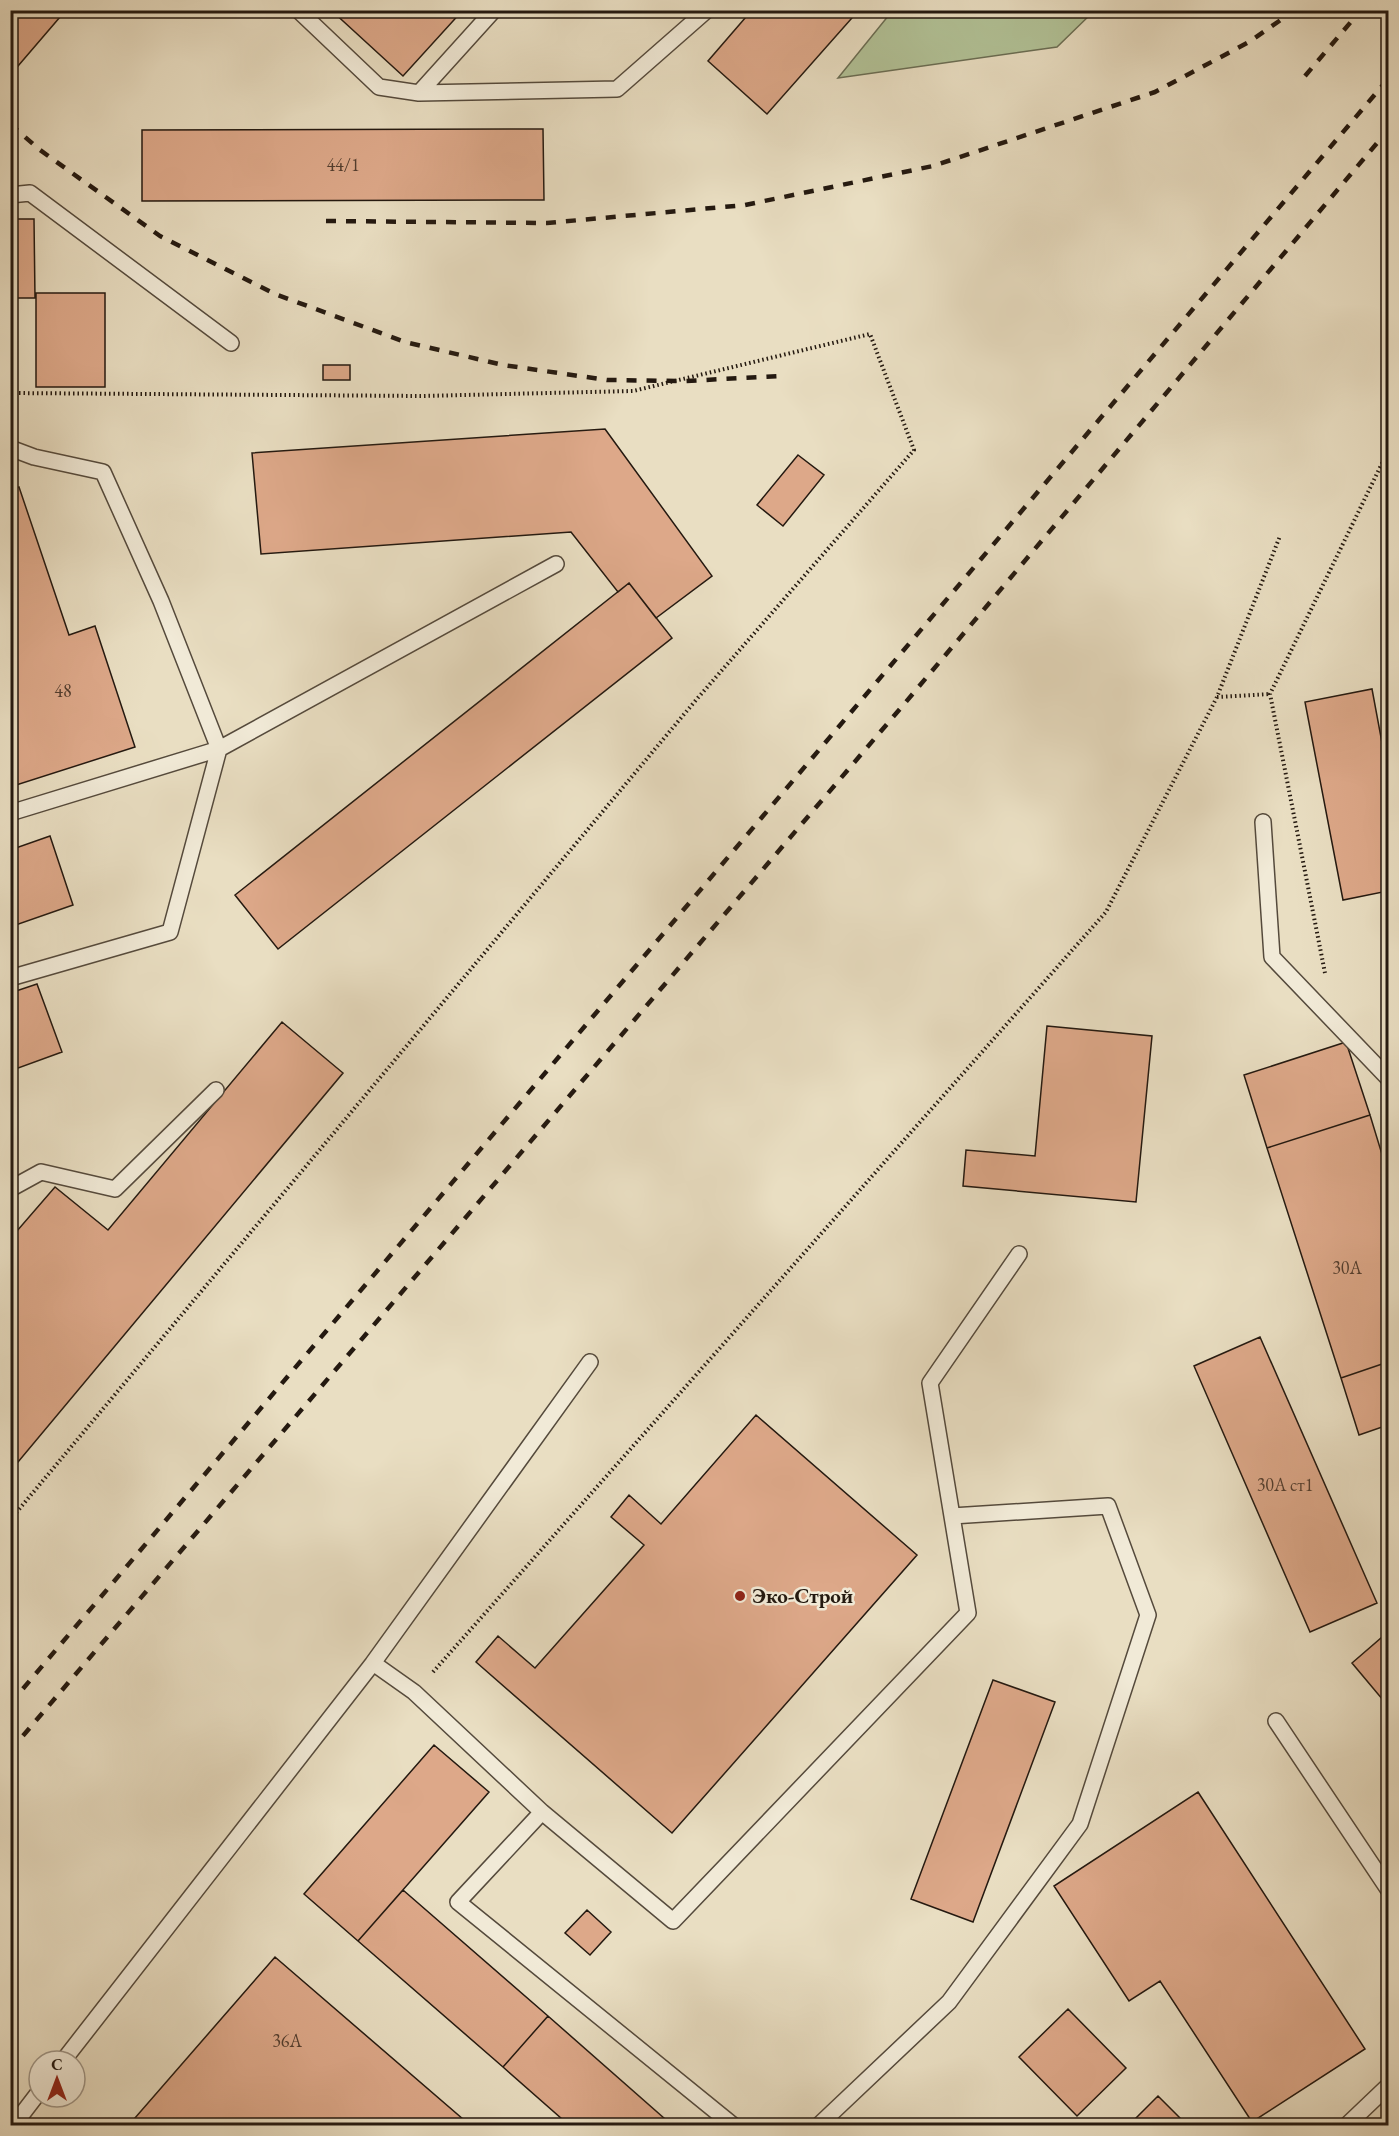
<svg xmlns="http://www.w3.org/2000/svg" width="1399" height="2136" font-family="'EB Garamond',serif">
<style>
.green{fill:#b2c297;stroke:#6b6e54;stroke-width:1.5}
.building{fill:#dda889;stroke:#241910;stroke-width:1.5}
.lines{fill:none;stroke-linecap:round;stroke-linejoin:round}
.lane-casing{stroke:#554a3c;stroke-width:18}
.path{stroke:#241910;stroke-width:4;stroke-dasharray:1.5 3;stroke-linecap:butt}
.lane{stroke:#f1ead7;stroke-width:15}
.rail{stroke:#241910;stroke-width:4.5;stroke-dasharray:10 10;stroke-linecap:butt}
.poi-dot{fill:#8f2418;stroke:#f1ead7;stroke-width:2}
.labels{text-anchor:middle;stroke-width:5;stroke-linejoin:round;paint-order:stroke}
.number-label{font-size:18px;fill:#523d2e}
.poi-label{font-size:21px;font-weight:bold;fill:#241910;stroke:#f1ead7;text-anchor:start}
</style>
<rect width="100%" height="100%" fill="#e9dec2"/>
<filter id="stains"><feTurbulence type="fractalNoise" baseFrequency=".00333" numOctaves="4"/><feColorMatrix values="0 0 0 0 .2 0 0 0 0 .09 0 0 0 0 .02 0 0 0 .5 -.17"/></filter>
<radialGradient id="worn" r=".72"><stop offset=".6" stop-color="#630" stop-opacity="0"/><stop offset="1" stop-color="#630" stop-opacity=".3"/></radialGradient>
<path class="green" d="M893,10H1094V11L1057,47L838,78Z"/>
<path class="building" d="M10,10H52L60,17L12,73Z
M331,10H463L403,76Z
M752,10H859L767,114L708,61Z
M543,129L544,200L142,201V130Z
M10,219H34L35,298H10Z
M36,293H105V387H36Z
M323,365H350V380H323Z
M605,429L712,576L656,618L629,583L618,592L571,532L261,554L252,453Z
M798,455L824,475L783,526L757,505Z
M19,487L69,635L95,626L135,747L10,787V490Z
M629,583L672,638L278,949L235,895Z
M1372,689L1388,775V891L1343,900L1305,702Z
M50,836L73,905L10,927V850Z
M37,984L62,1052L10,1071V993Z
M282,1022L343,1073L13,1468L10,1466V1239L55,1187L108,1230Z
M1047,1026L1152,1036L1136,1202L963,1186L966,1150L1035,1156Z
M1346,1042L1370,1115L1267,1148L1244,1075Z
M1370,1115L1388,1174V1362L1341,1378L1267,1148Z
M1260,1337L1377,1603L1310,1632L1194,1366Z
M1388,1362V1425L1359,1435L1341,1378Z
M756,1415L917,1555L672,1833L476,1662L498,1636L535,1668L644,1545L611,1517L629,1495L661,1524Z
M1388,1632V1706L1352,1663Z
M993,1680L1055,1702L973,1922L911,1899Z
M434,1745L489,1792L358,1941L304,1894Z
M1198,1792L1365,2049L1252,2122L1160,1981L1129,2001L1054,1886Z
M403,1890L548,2016L503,2067L358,1941Z
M587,1910L611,1932L590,1955L565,1933Z
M275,1957L471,2126H128Z
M1068,2009L1126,2068L1077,2116L1019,2057Z
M548,2016L673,2126H570L503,2067Z
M1158,2096L1188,2126H1128Z"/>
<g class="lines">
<defs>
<path id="lane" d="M298,10L379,87L419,93L494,10
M419,93L617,89L707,10
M10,195L30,193L231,343
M10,448L34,457L103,472L161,601L219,749L170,932L10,978
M10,813L219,749L556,564
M1263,822L1272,957L1388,1078
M10,1189L41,1172L115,1189L216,1090
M590,1362L373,1663L414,1692L542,1812L458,1902L734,2126
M1276,1721L1388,1889
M542,1812L673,1921L968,1613L930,1383L1019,1254
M63,2061L373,1663
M13,2126L39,2092
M818,2126L949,2002L1080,1824L1148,1615L1108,1506L952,1516
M1346,2126L1388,2086"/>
</defs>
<use href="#lane" class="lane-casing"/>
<path class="path" d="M10,393L422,396L633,391L870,334L914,450L696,700L10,1520
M1217,697L1270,694
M1325,973L1270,694L1388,451
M433,1672L1106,912L1217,697L1280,536"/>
<use href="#lane" class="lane"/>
<path class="rail" d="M1305,76L1361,10
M10,124L40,150L160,236L275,294L405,342L503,365L607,380L685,381L781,376
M326,221L547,223L745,205L933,166L1155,92L1249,42L1295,10
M10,1704L1388,79
M10,1751L905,703L1388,130"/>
</g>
<circle class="poi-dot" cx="740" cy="1596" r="6"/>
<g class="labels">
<g class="number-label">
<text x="343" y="171">44/1</text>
<text x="63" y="697">48</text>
<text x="1347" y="1274">30А</text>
<text x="1285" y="1491">30А ст1</text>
<text x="287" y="2047">36А</text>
</g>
<g class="poi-label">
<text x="752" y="1603">Эко-Строй</text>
</g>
</g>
<rect width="1399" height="2136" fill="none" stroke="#e9dec2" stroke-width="36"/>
<rect x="12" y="12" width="1375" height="2112" fill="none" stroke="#241910" stroke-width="3"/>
<rect x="18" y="18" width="1363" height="2100" fill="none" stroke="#241910" stroke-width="1.5"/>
<g transform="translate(57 2079)"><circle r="28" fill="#f1ead7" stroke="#9f9687" stroke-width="1.5"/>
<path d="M0-4.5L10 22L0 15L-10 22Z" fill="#8f2418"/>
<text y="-9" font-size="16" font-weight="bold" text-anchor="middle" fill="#241910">С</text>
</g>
<rect width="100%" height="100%" filter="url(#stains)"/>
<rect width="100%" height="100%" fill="url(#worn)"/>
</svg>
